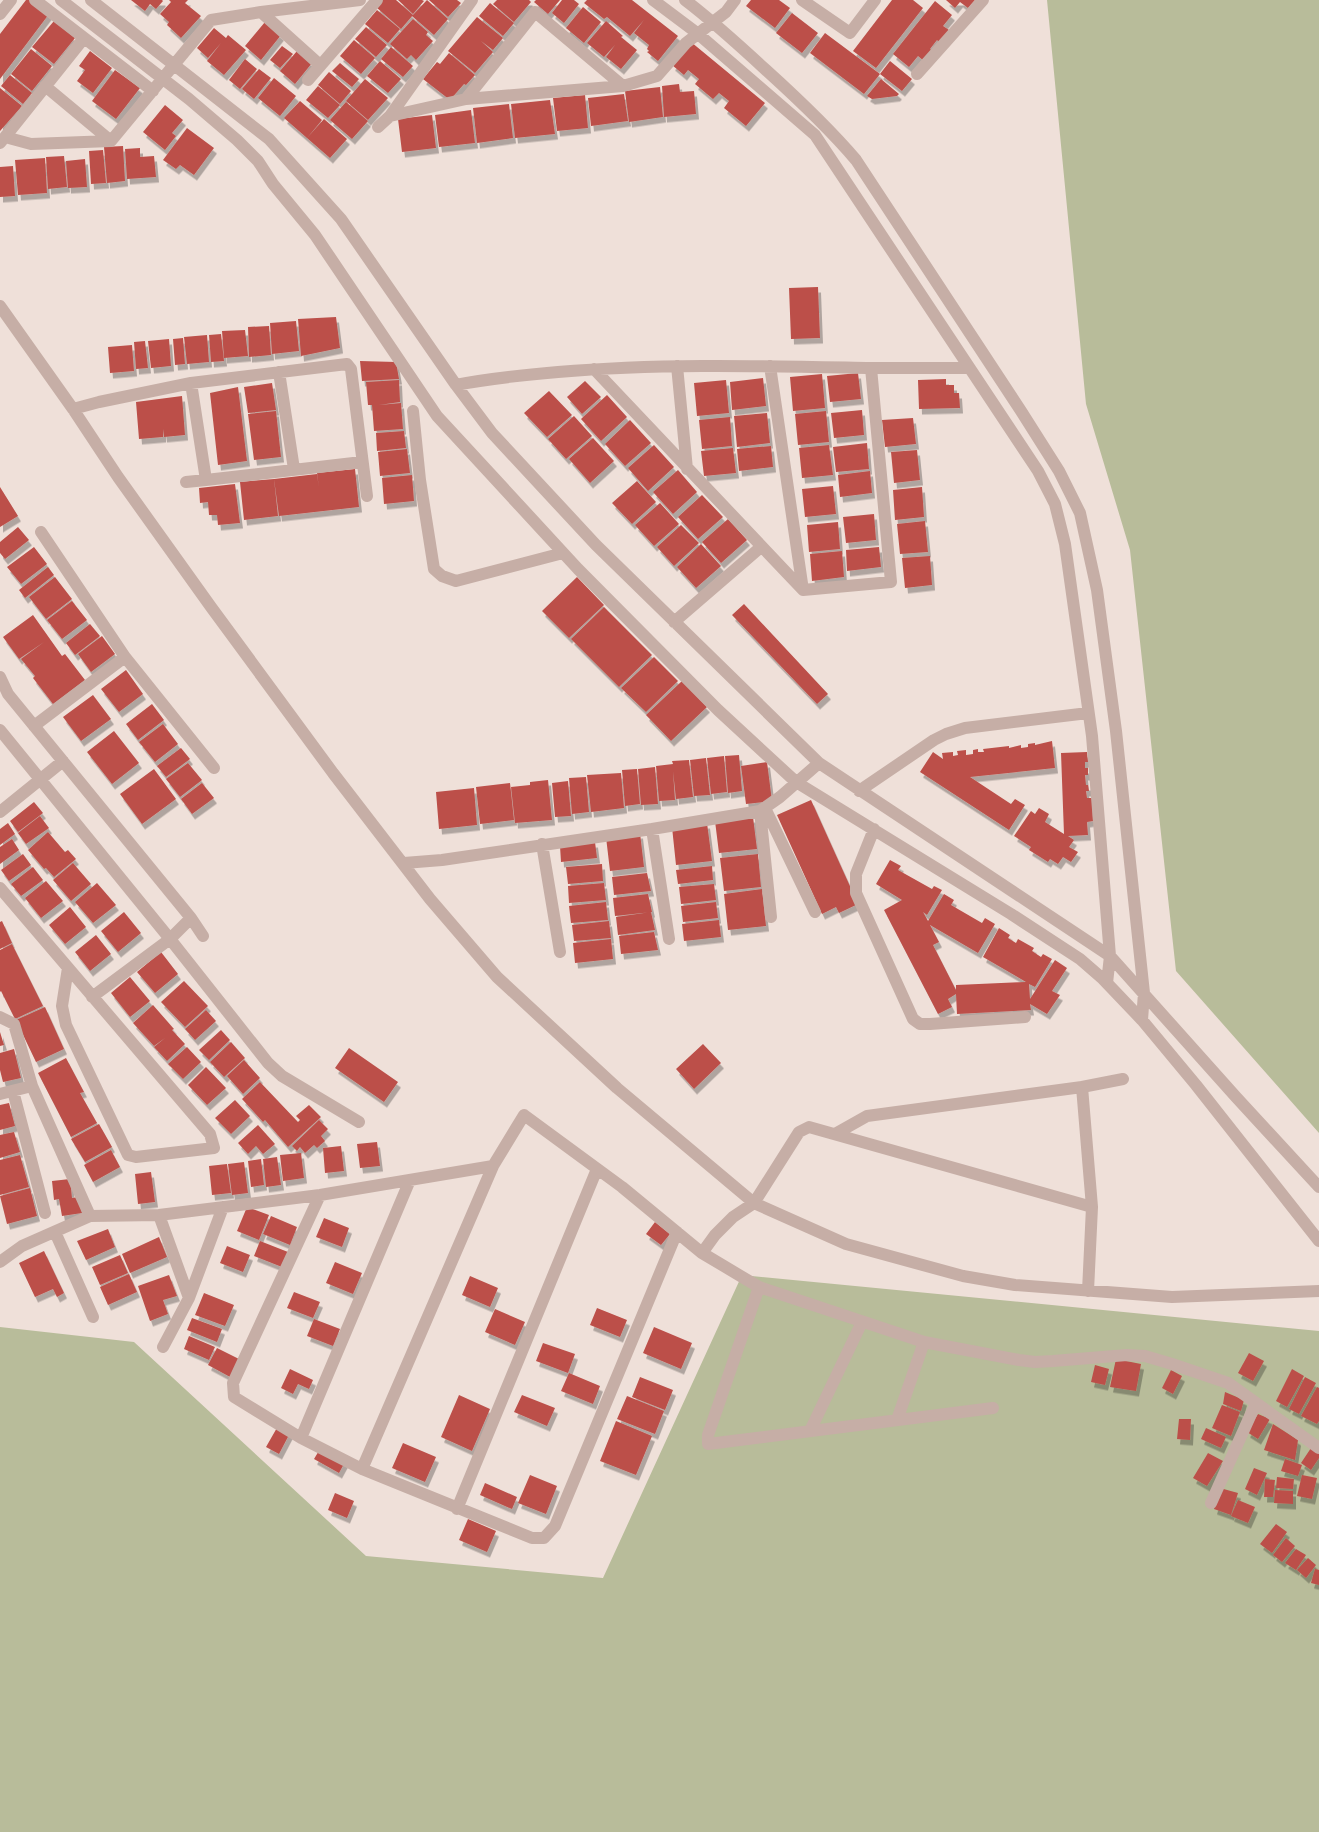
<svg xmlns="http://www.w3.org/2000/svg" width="1319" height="1832" font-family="Lato,sans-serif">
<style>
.green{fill:#b8bc9a}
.building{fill:#bc4f49;filter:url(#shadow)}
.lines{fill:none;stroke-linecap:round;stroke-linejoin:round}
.minor{stroke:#c6aea6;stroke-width:12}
</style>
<defs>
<filter id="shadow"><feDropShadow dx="3" dy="5.5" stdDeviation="0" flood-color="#0004"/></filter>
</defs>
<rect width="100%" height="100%" fill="#efe0d9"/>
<path class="green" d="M1047,0H1319V1133L1176,971L1130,550L1086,404Z
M742,1275L1319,1331V1832H0V1327L134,1342L366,1556L603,1578Z"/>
<path class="building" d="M26,0H32L49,14L0,79V34Z
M131,0H162L163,1L156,9L150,4L145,11Z
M169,0H188L185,3L201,16L181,38L167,25L169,22L160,14L171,2Z
M382,0H396L413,15L401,29L376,7Z
M398,0H422L424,1L413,14Z
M427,0L448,19L434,35L412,16Z
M429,0H457L461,3L448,17Z
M497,0H529L531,2L514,22L493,4Z
M536,0H560L548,14L534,2Z
M562,0H574L579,4L564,23L552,13Z
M587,0H632L678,36L658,61L647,52L649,51L647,49L649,45L634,33L644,20L630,36L607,17L604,19L584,3Z
M751,0H779L790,8L775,28L746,6Z
M892,0H913L923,8L876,68L853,51Z
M946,0H975L968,8L960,2L955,8Z
M935,1L952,15L943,26L949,30L939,42L937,40L930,49L933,51L924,61L918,56L909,67L893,54Z
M490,3L514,23L503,36L479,16Z
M583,7L601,22L584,43L566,28Z
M377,10L400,29L388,43L365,24Z
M792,13L818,33L802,53L776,33Z
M477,17L503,38L493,50L481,41L493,52L475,73L448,51Z
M413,19L428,32L426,35L433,41L416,60L411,55L407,59L390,44Z
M54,21L75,38L54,64L32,47Z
M606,21L623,36L621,37L637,50L621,69L606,57L615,45L604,57L587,43Z
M265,22L281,35L261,60L245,46Z
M366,27L387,45L376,57L355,39Z
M214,28L226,38L228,35L246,50L224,75L207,61L221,43L208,58L197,48Z
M825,33L880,74L864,94L810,53Z
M354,40L375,58L361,74L340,56Z
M691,42L765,103L746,126L724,108L729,101L719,93L713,99L695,84L699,79L688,70L684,75L672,65Z
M282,46L293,54L280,68L270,60Z
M391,47L413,66L403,77L381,59Z
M31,49L52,66L32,91L11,74Z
M90,51L112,68L93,93L77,81L85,70L79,66Z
M297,51L312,63L295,84L280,71Z
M449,53L475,75L466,85L464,84L450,100L423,79L437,62L440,64Z
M245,59L257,69L240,89L229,80Z
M380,61L401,79L388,93L367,76Z
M890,61L912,79L902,91L880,74Z
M340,63L359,79L352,87L332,71Z
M259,69L271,78L254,99L242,89Z
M115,70L140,88L116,119L92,101Z
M329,72L351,91L340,104L318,85Z
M10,75L32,93L23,104L1,86Z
M274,78L296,96L280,116L258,98Z
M365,79L388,98L368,120L346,101Z
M881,79L899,94L897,96L872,99L867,96Z
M679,84L680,92L694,91L696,114L664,117L662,86Z
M318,86L340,105L328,118L306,100Z
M660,87L663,117L629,122L625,91Z
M0,88L22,106L0,131Z
M624,94L628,121L591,126L588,98Z
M585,95L588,128L557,131L553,98Z
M550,100L555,134L515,138L511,104Z
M300,101L322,120L307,138L284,118Z
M346,102L368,121L352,139L330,120Z
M509,104L513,138L477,143L473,108Z
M165,105L183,120L172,133L176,136L165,150L143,132Z
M471,110L475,143L439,147L435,115Z
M432,115L436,148L402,152L398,119Z
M324,119L347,139L330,158L307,138Z
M187,128L214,148L194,175L180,165L176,169L163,160Z
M123,146L125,181L107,183L104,147Z
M140,148V157L154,156L156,177L127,179L125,149Z
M103,150L106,183L91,184L89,151Z
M64,156L67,187L48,189L46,157Z
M45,158L47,193L18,195L15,160Z
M85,159L87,187L68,188L66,161Z
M13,166L15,196L0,197V167Z
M818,287L820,338L791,339L789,288Z
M336,317L340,348L301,356L298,319Z
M296,321L299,351L272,354L270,323Z
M269,326L271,355L249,357L248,327Z
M245,330L248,356L224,358L222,331Z
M221,334L224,361L211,362L209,335Z
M207,335L209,362L187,364L184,337Z
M183,338L185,364L175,365L173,339Z
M169,339L171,366L151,368L148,341Z
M145,341L148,368L136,369L134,342Z
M132,345L134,371L110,373L108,347Z
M360,361L396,362L399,379L362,381Z
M858,373L861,399L830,402L827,376Z
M822,374L825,408L793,411L790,377Z
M763,378L766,406L732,410L730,382Z
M946,379V385H954V393H959L960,408L919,409L918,380Z
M399,380L400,402L379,405L401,403L403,429L374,431L372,405H368L366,382Z
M726,380L729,413L697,416L694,383Z
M585,381L601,397L582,414L567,397Z
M272,383L276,410L248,413L244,387Z
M238,387L247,461L218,465L210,393Z
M549,391L572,415L547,437L524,413Z
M607,395L627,417L601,441L581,419Z
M182,396L185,435L164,437L163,429V437L139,439L136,402Z
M862,410L864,435L834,438L831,413Z
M276,411L281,457L254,460L248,414Z
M826,411L829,442L798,445L795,414Z
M767,413L770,443L737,447L734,416Z
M574,416L592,436L566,459L548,439Z
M730,417L732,446L702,449L699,420Z
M913,418L916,444L885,447L882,420Z
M630,420L651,443L625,466L605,444Z
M404,431L406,448L377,451L376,433Z
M593,438L614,461L590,483L569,459Z
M867,443L869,469L836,472L833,447Z
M654,445L674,467L648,491L628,468Z
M829,445L833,475L802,478L799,448Z
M771,446L773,467L739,471L737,449Z
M733,448L736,473L704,476L701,451Z
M407,449L410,473L380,476L378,452Z
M917,450L920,480L894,483L891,452Z
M355,469L359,507L279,516L274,479L317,474L319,488L317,473Z
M678,470L697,492L673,514L653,492Z
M870,471L872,493L840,497L838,475Z
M412,475L414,501L384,504L382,478Z
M274,479L278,516L244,520L240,482Z
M637,481L656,502L632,524L612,503Z
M235,484L240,523L218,525L217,515H209L208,502L200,503L199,488Z
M833,486L836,514L805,517L802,489Z
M0,487L18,516L0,527Z
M922,487L924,517L895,520L893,490Z
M702,495L723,517L698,539L678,517Z
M660,503L679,524L654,546L635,525Z
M874,514L876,540L846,543L843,517Z
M728,519L747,540L721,563L702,542Z
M925,521L928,552L900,554L897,524Z
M838,522L840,549L809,552L807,525Z
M681,525L699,543L674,566L657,547Z
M18,527L29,540L5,559L0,553V542Z
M701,544L721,566L696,588L677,567Z
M34,547L47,564L21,584L7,567Z
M879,547L881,567L847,571L846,550Z
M842,551L844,577L812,581L810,554Z
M930,556L932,585L905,588L902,558Z
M48,567L54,575L25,598L19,590Z
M55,577L72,599L46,619L29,597Z
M577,577L604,605L569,638L542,611Z
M72,601L87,620L62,639L47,620Z
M744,604L828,694L817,704L732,615Z
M604,607L652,655L619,687L571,639Z
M33,615L62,656L65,654L85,680L53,704L33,678L35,676L21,659L44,642L19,659L3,637Z
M90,624L100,636L75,655L66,643Z
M102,636L115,654L91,672L78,654Z
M654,657L678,681L646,712L621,688Z
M126,670L143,694L119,712L101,689Z
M682,681L707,707L671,741L646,715Z
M93,695L111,719L81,741L63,717Z
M152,704L164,720L138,740L126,724Z
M163,724L178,744L155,762L139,742Z
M114,731L139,763L112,784L87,752Z
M1052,741L1055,768L970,777L1011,804L1015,799L1025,805L1009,830L920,772L933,752L943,759L942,753L953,752V756L958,755L957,751L966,750V755L973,754V750L978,749V752H984L983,749L1009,746V748L1021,745V748L1028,747V744L1035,743V745Z
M181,748L190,759L166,777L157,766Z
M1087,752L1088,762H1085V768H1088V775H1085L1086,785H1088L1089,791H1086L1087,798H1092L1093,821L1087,822L1088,835L1068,836L1074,840L1069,847L1078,852L1071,862L1063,857L1058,864L1050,859L1048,862L1029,850L1031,847L1014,836L1031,811L1035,814L1039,808L1049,814L1045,822L1064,834L1061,753Z
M739,755L742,791L728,793L725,756Z
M724,756L727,792L711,794L707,758Z
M706,758L710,795L694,796L690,760Z
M689,760L693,797L676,799L673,771L675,800L659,801L656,766L673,764L672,761Z
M767,762L772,801L746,804L741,766Z
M188,763L202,780L180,797L166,779Z
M655,767L658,804L641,805L638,769Z
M154,769L176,799L142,824L120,794Z
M637,769L640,804L625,806L622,770Z
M621,773L624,808L591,812L587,775Z
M586,777L589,812L572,814L569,778Z
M548,780L552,820L515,823L511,787L530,785V782Z
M568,781L571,816L555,817L552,783Z
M202,783L214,798L192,814L181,799Z
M510,783L514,820L480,824L476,787Z
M474,788L477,825L439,829L436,792Z
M811,800L858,904L839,913L836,907L822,914L777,815Z
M34,802L43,813L18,832L10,821Z
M40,816L49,828L26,844L18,833Z
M753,817L757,849L719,853L715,821Z
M8,823L15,834L0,845V829Z
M707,823L712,861L676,865L672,827Z
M48,832L65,852L68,850L76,859L54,877L46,868L44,869L28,850Z
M640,833L644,867L610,871L606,837Z
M12,839L19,850L0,864V847Z
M595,842L597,858L561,862L560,846Z
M23,854L31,865L9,881L1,870Z
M758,854L761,887L724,891L720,858Z
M890,860L901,866L898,870L932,889L934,886L942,890L927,915L923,912L928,921L944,894L954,900L951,905L982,923L985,918L995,924L978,953L930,925L939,942L933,945L956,990V985L1026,982L983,957L999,928L1010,935L1008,938L1016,943L1018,939L1034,948L1032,951L1041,957L1043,954L1052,959L1035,987L1029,984L1030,999L1055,960L1067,968L1052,991L1060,995L1047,1014L1030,1004L1031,1010L957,1014L956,994L948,999L952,1007L938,1014L884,910L902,900L876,884Z
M73,863L91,884L71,901L53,880Z
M602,864L603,881L568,884L566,867Z
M712,866L713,880L678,884L676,870Z
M33,867L43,880L21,896L11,884Z
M647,873L651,891L614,895L612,877Z
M46,881L63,901L41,918L25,898Z
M97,883L116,905L93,923L75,902Z
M604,883L606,900L569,903L568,886Z
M714,884L716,900L681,904L679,887Z
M762,889L766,926L728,930L724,894Z
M648,894L652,912L615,916L613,898Z
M606,902L608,920L571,923L569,906Z
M716,902L718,918L683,922L681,906Z
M70,907L86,927L65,944L49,925Z
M124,912L141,933L118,952L101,931Z
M651,912L655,930L618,935L616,917Z
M719,920L721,937L684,941L682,924Z
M2,921L12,943L0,949V922Z
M609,921L611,938L574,941L572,925Z
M654,932L658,950L621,954L619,936Z
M96,935L111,954L90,971L75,952Z
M611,939L613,959L575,963L573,943Z
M12,944L43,1006L15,1019L1,991L0,992V950Z
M161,952L178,974L155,993L137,972Z
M130,977L150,1001L130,1017L111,993Z
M184,981L208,1006L185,1027L161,1002Z
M153,1005L174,1029L172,1030L185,1044L167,1061L154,1047L165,1038L154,1046L133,1023Z
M45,1007L64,1049L36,1062L16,1020Z
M206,1010L216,1021L195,1040L185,1029Z
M221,1030L230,1040L209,1060L199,1050Z
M0,1032L4,1045L0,1046Z
M231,1042L245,1058L224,1077L210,1062Z
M703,1044L721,1063L694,1089L676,1069Z
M187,1047L201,1062L183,1079L168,1064Z
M349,1048L398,1082L384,1102L335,1068Z
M14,1049L21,1078L3,1082L0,1070V1053Z
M66,1058L84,1092L80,1093L97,1123L71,1137L38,1073Z
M244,1060L260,1078L243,1094L227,1076Z
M206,1067L226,1088L207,1105L188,1085Z
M260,1082L298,1122L300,1120L296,1116L309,1105L321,1117L288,1147L265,1120L263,1122L242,1099Z
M235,1100L250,1116L231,1134L215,1118Z
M9,1103L15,1126L0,1130V1105Z
M319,1120L328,1129L321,1136L325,1141L317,1148L314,1145L305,1153L300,1147L297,1151L292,1146Z
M99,1124L112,1147L85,1162L71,1139Z
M258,1125L275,1144L263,1154L256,1146L248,1154L238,1143Z
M14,1132L20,1152L0,1158V1135Z
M377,1142L380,1166L360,1168L357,1144Z
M341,1146L344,1171L325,1173L323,1148Z
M111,1150L120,1167L93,1182L84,1165Z
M301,1153L304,1178L283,1181L280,1155Z
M20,1155L29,1187L0,1195V1160Z
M277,1157L281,1185L266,1187L263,1159Z
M261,1159L264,1185L251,1187L248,1161Z
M244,1162L248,1193L232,1195L228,1164Z
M227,1164L231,1193L212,1195L209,1166Z
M151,1172L155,1202L138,1204L135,1174Z
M70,1179L72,1198L79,1197L82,1213L62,1216L59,1199L54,1200L52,1181Z
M30,1188L37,1216L7,1224L0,1196Z
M247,1207L269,1215L259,1240L237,1231Z
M271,1216L297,1227L290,1245L263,1234Z
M324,1218L349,1228L342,1247L316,1237Z
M655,1222L670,1234L661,1245L646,1234Z
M108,1229L115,1247L86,1260L77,1241Z
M159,1237L167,1257L130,1273L122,1254Z
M260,1241L288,1252L282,1267L254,1256Z
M227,1246L250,1255L243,1272L220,1263Z
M44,1251L64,1293L57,1297L53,1289L35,1297L19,1263Z
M120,1255L128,1273L100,1285L92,1267Z
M335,1262L362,1273L353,1294L326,1283Z
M129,1274L137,1292L108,1305L100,1287Z
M169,1275L177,1296L163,1300L168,1314L150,1321L138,1286Z
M470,1276L498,1288L490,1307L462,1295Z
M294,1292L320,1302L313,1318L287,1308Z
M204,1293L234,1305L225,1326L195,1315Z
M597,1308L627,1320L620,1337L590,1325Z
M495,1309L525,1322L515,1345L485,1332Z
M192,1318L222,1329L217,1342L187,1330Z
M314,1319L340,1329L333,1346L307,1336Z
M654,1327L692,1343L681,1369L643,1353Z
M189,1336L215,1347L209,1360L184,1349Z
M543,1343L575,1354L568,1373L536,1361Z
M217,1348L241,1360L232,1378L208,1365Z
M1249,1353L1264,1361L1253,1381L1238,1373Z
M1116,1359L1141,1364L1136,1391L1110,1387Z
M1095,1365L1109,1369L1105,1385L1091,1382Z
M290,1369L313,1380L309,1389L298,1384L293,1394L281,1388Z
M1292,1369L1304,1376L1287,1407L1276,1401Z
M1171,1370L1182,1376L1173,1394L1162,1388Z
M569,1373L600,1386L593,1404L561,1391Z
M640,1377L673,1390L665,1410L632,1397Z
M1305,1377L1316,1383L1299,1414L1289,1409Z
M1317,1387L1319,1388V1421L1317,1424L1301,1416Z
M1225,1392L1244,1400L1241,1411L1223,1404Z
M459,1395L490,1409L472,1451L441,1437Z
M522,1395L555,1408L547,1426L514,1412Z
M627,1396L664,1411L655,1434L617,1419Z
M1222,1405L1240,1412L1231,1436L1212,1428Z
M1258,1414L1270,1419L1258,1439L1247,1432Z
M1179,1419H1191L1190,1440L1177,1439Z
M616,1421L652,1436L636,1475L600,1461Z
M1273,1424L1298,1440L1295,1460L1264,1450Z
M278,1426L290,1433L279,1454L266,1447Z
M1206,1428L1226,1437L1221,1448L1201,1439Z
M403,1443L436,1457L425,1482L392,1468Z
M1313,1445L1319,1449V1458L1311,1470L1301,1463Z
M320,1449L345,1462L339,1473L314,1459Z
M1208,1453L1223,1461L1207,1486L1193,1478Z
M1285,1459L1302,1465L1298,1476L1281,1471Z
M1254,1468L1267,1473L1257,1495L1245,1489Z
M530,1475L557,1486L546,1514L518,1503Z
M1302,1475L1317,1478L1312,1499L1297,1496Z
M1277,1477L1294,1479L1293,1489L1276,1488Z
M1265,1479L1275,1480L1273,1497H1264Z
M485,1483L517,1497L512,1509L480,1495Z
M1220,1488L1238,1493L1231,1515L1214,1509Z
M1275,1490L1293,1491V1504L1274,1503Z
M335,1493L354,1501L347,1518L328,1510Z
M1238,1500L1255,1507L1248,1523L1231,1516Z
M468,1519L496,1531L487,1552L459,1540Z
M1276,1524L1287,1532L1272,1553L1260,1544Z
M1286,1538L1295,1546L1282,1562L1273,1555Z
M1296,1549L1306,1555L1296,1570L1285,1563Z
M1308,1558L1316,1565L1306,1578L1297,1570Z
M1315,1569L1319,1570V1585L1311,1583Z"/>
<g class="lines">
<path class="minor" d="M35,0L153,91
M61,0L189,99L237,140L258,161L273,184L315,235L437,416L578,569L718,710L796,782L1011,914L1080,959L1103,979L1142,1020L1196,1085L1319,1241
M91,0L269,139L341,219L456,385L492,433L596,545L819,763L1110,956L1236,1097L1319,1187
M653,0L697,33L815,135L1038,471L1055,504L1065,544L1092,736L1110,956L1107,983
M685,0C714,22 740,46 766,70C798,99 828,127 856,160L1021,411L1059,471L1080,513L1097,590L1116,731L1144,993L1142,1020
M802,0L850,33L875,0
M261,12L320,65
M0,14L11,0
M917,74L983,0
M308,80L377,0
M45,86L111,141
M466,99L535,12L623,86
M390,116L466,99L623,86L657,76L686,43L726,12L735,0
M378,127L390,116L472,0
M5,137L84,38
M0,143L5,137L31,144L111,141L211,20L261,12L360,0
M0,306L73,409L118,477L211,607L333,773L430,899L497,977L617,1088L754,1203L846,1244L963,1276L1015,1285L1172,1297L1319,1291
M677,366L687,469
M770,366L803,590
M871,368H969
M279,372L294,469
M191,383L206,480L362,462
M456,385C490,378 524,375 558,372C662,363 766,366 871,368L891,582L803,590L594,369
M73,409L99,402L191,383L347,364L351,369L367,496
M413,411L420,480L434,569L442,576L456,581L563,553
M186,482L206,480
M41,532L125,657
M674,622L761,547
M0,677L8,694L191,918
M34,726L125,657L214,768
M0,730L170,939L268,1063L282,1076L359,1122
M859,791L934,740L946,734L965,728L1088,713
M765,808L815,912
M760,811L771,917
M0,812L63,761
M652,829L669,939
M874,829L856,874V893L913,1019L920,1024H930L1025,1017
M542,844L560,952
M404,863L442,860L652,829L760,811L780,797L819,763
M0,888L210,1134L214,1148L136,1157L128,1155L66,1025L62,1006L68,968
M92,997L170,939L191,918L203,936
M0,1017L14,1024L32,1086L90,1216
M1082,1087L1123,1079
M13,1091L45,1213
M0,1094L32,1086
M835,1134L867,1116L1082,1087L1092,1207
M320,1195L233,1383L234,1397L301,1438L362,1469L532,1538H544L555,1526L677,1232
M159,1215L189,1298L223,1207
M55,1232L93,1317
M702,1253L715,1235L733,1217L754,1203L799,1132L809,1127L1092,1207L1088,1291
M0,1262L22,1246L90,1216L159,1215L320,1195L493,1166
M759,1287L708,1435V1444L993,1408
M163,1347L189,1298
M897,1420L924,1342
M810,1431L862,1322
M301,1438L410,1180
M362,1469L493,1166L524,1115L622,1187L702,1253L759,1287L924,1342L1019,1360L1035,1362L1053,1361L1127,1355L1145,1356L1172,1364L1228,1383L1319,1448
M1211,1503L1256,1403
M457,1509L597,1169"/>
</g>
</svg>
